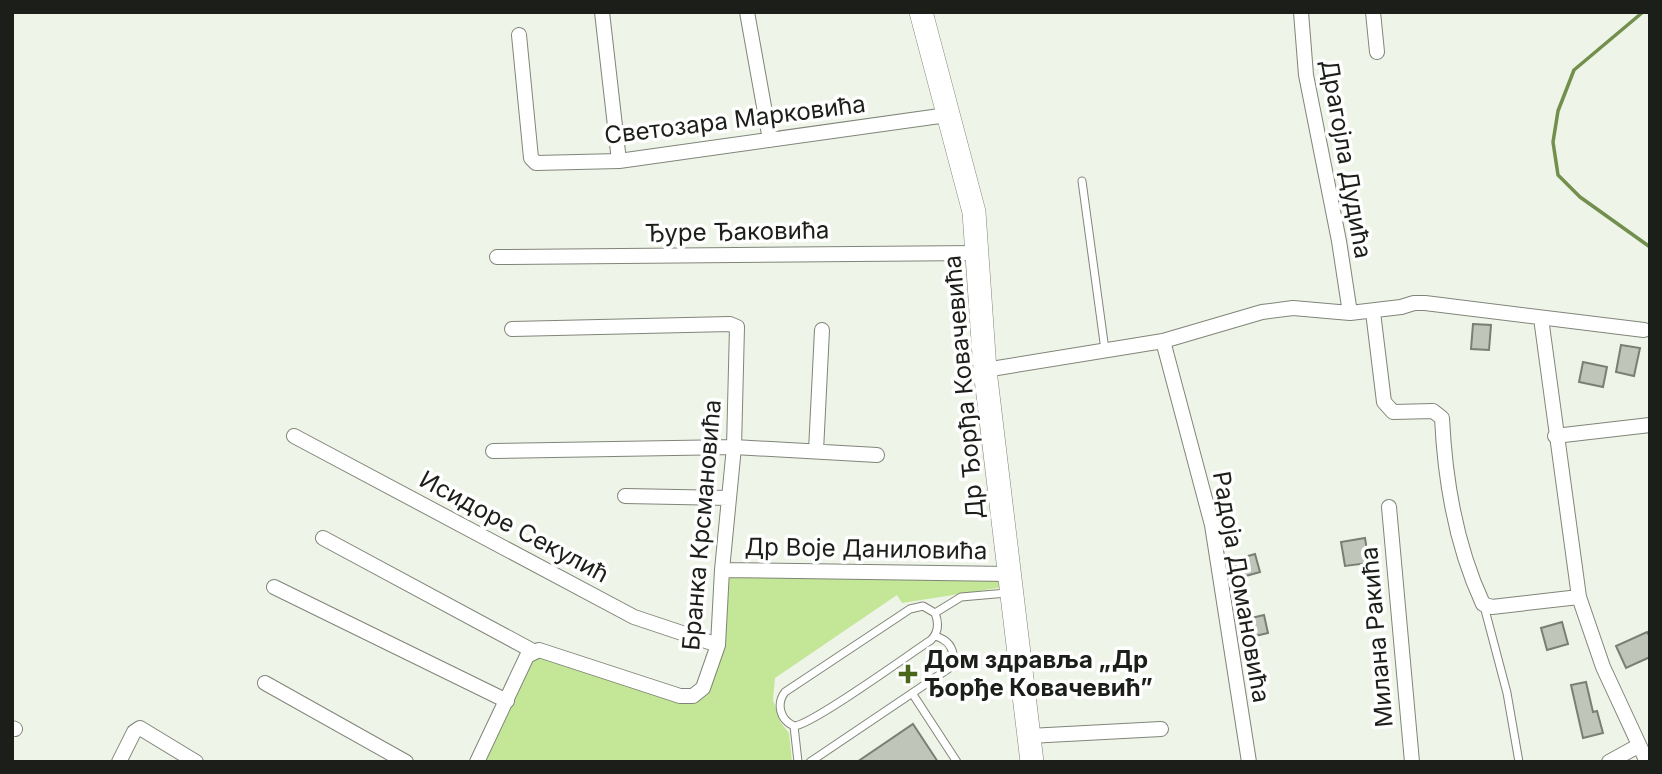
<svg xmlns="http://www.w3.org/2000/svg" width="1662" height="774" font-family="Inter,sans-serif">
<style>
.green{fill:#c3e697}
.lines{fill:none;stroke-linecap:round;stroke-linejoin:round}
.stream{stroke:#738f4d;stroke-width:3.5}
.building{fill:#bfc5b9;stroke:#797f73;stroke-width:2}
.lane-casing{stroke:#808579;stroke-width:9}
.street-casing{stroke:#808579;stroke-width:16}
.primary-casing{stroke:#808579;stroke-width:24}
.lane{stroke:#fff;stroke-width:7}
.street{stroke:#fff;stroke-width:14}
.primary{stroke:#fff;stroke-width:23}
.poi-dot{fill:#49661a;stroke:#fff;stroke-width:2.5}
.labels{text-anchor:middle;stroke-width:7;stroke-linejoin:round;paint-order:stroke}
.street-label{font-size:24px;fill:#1b1e19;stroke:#fff}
.poi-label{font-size:24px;font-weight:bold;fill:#1b1e19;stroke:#fff;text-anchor:start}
</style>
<rect width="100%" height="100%" fill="#eef4e7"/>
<path class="green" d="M725,576L1003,579L1004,587L902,603L897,595L775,678L773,700L781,723L789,733L792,762H484L530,663L542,657L683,702L696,703L707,695L722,652Z"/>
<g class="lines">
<path class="stream" d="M1643,12L1574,70L1558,111L1553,142L1558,175L1580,197L1650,247"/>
</g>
<path class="building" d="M1473,324L1491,325L1489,350L1471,349Z
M1621,345L1640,348L1634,376L1616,372Z
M1583,362L1607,367L1603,387L1579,382Z
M1365,538L1369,563L1345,566L1341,542Z
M1255,554L1260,572L1239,578L1234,560Z
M1264,615L1268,633L1247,638L1243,620Z
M1562,622L1568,644L1547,650L1541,628Z
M1647,632L1650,637V657L1626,668L1616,646Z
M1586,682L1593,712L1597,711L1603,733L1583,738L1571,685Z
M913,724L938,762H857Z"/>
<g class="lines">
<defs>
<path id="lane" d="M1082,181L1105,350
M1484,606L1507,693L1519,762
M912,693L957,762
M794,726C812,725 908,655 931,640C939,632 939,623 935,613
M798,762L794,726C780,720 776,704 785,692L910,609L923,606L935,613L961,597L1007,593
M810,762L948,669L953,664C955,649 949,640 935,636"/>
<path id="street" d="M602,12L619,161
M747,12L770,140
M1301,12L1306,75L1339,241L1350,313
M1373,12L1377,52
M519,35L531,158L536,163L619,161L947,115
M497,257L978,253
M1373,312L1384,402L1393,412L1433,411L1442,418C1445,481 1456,546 1483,604L1492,607L1579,597
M1541,318L1579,597L1603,667L1647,762
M1163,341L1212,525L1249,762
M985,370L1163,341L1262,312L1293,308L1350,313L1401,307L1414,303H1425L1644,330
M294,436L634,617L718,645
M1555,436L1650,425
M493,451L734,447L877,455
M816,451L822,330
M625,496L729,498
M1389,507L1412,762
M323,538L533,651
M722,570L1009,574
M274,587L507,701
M265,683L406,762
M12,728L15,729
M1029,736L1161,729
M119,762L134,732L140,728L196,762
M477,762L527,656L539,650L680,696H693L703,688L718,645L722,570L734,447L737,327L730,324L512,329
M1609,762L1638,746"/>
<path id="primary" d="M921,12L974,212L985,370L1032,762"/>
</defs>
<use href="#lane" class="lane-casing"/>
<use href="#street" class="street-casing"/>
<use href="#primary" class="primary-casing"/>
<use href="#lane" class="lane"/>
<use href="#street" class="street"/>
<use href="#primary" class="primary"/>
</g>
<path class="poi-dot" d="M904.5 663.5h7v7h7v7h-7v7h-7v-7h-7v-7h7z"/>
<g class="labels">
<g class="street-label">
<text transform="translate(735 120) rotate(-7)" y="8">Светозара Марковића</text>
<text transform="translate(1346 159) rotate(80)" y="8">Драгојла Дудића</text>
<text transform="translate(737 232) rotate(-1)" y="8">Ђуре Ђаковића</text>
<text transform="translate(964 387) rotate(-95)" y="8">Др Ђорђа Ковачевића</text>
<text transform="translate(702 525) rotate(-85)" y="8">Бранка Крсмановића</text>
<text transform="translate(514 527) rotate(28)" y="8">Исидоре Секулић</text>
<text transform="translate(866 549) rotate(1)" y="8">Др Воје Даниловића</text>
<text transform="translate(1241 587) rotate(80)" y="8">Радоја Домановића</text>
<text transform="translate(1377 637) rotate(-95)" y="8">Милана Ракића</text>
</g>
<g class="poi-label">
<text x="924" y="668">Дом здравља „Др<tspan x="924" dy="28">Ђорђе Ковачевић”</tspan></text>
</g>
</g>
<rect width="1662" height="774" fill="none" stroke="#1b1e19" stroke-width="28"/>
</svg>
